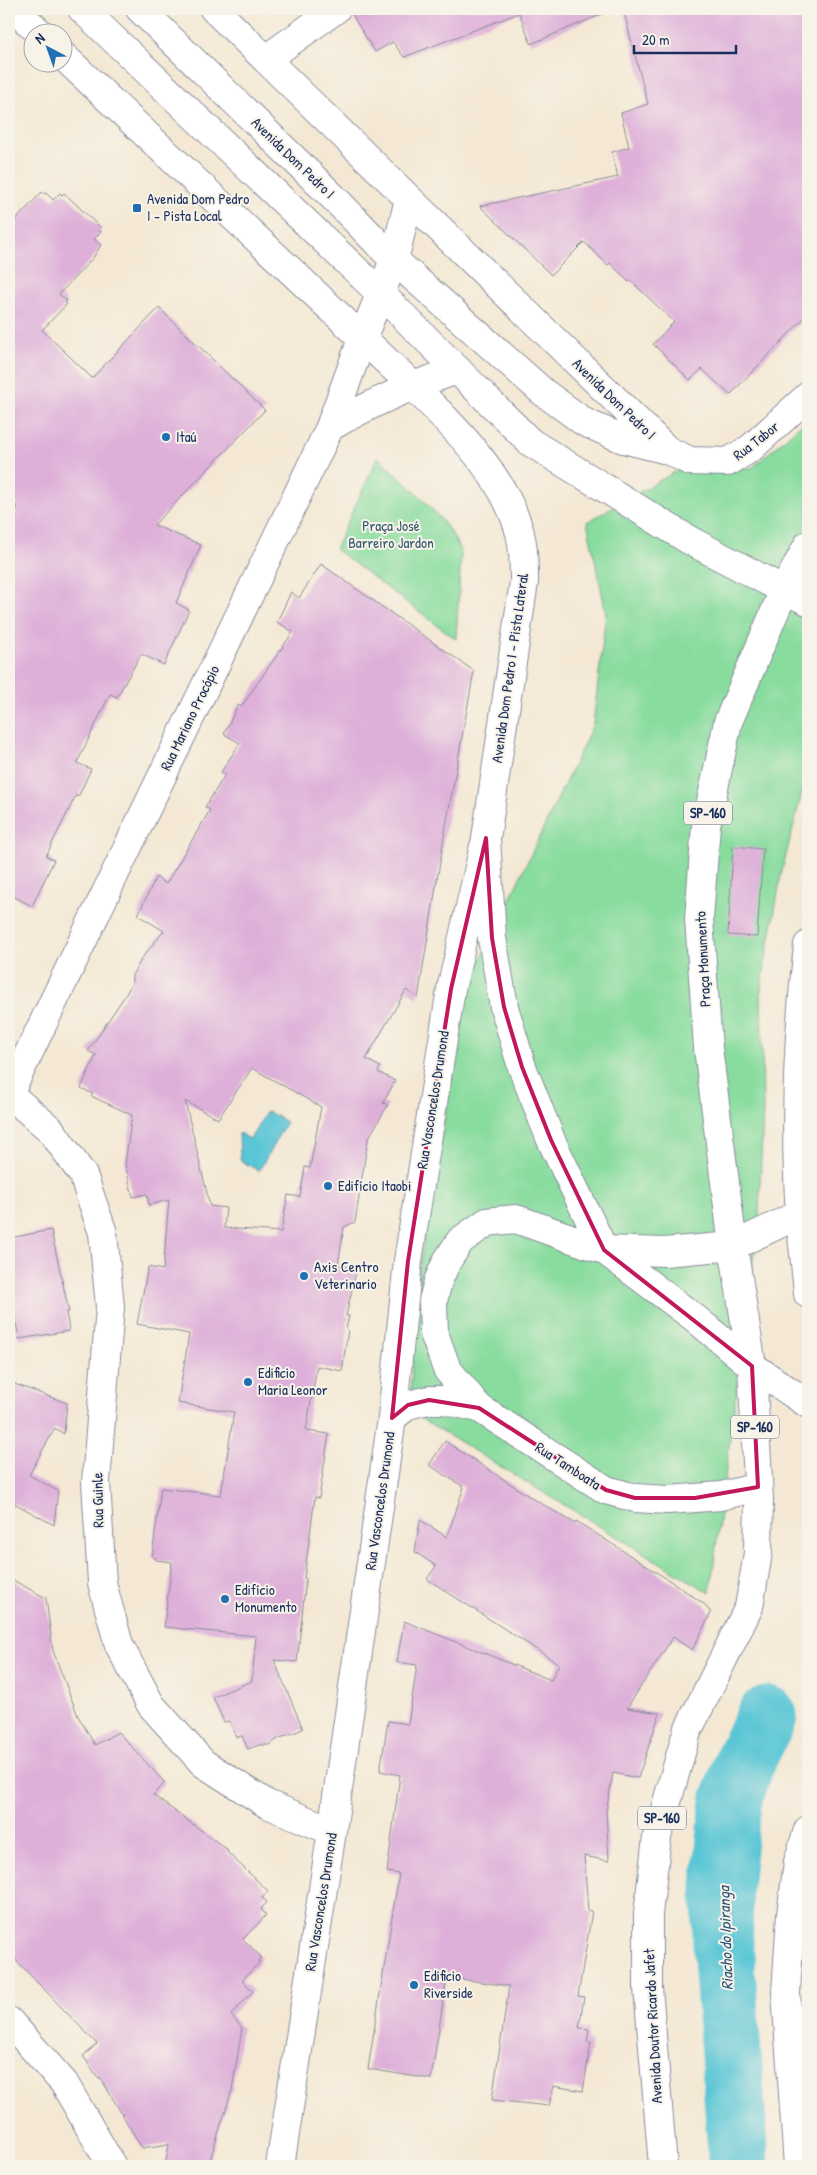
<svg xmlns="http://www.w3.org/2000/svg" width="817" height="2175" font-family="'Patrick Hand',sans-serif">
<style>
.green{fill:#87dc9e;stroke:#51867e}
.water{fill:#5ac6d5;stroke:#3a7a9a}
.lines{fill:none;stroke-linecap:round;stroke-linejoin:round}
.river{stroke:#5ac6d5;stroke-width:61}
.building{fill:#deb0d9;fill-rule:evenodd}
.minor-casing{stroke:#888c99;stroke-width:30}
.primary-casing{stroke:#888c99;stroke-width:30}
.minor{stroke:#fff;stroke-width:28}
.primary{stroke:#fff;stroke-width:28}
.marked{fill:none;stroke:#c2185b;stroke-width:4;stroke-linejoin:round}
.poi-dot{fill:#1f6fb2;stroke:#f7f3e8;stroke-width:2}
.labels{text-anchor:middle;stroke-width:4;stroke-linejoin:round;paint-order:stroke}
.shield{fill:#f7f3e8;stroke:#5d6a87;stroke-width:1}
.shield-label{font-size:14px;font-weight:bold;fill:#1b2f5e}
.street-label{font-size:15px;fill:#1b2f5e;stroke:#f7f3e8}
.poi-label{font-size:15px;fill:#1b2f5e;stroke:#f7f3e8;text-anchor:start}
.park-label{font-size:15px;fill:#365a6e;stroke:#f7f3e8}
.water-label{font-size:16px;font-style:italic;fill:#2b557c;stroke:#f7f3e8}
</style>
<rect width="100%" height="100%" fill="#f7f3e8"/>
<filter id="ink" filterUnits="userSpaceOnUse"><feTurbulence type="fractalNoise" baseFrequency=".02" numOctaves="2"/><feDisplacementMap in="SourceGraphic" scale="10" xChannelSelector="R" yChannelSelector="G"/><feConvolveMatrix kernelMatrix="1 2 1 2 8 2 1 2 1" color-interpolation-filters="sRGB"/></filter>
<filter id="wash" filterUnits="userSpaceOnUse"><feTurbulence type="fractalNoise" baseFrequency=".0096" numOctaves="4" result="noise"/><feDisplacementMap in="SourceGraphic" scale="20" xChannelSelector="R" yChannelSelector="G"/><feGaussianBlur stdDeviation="1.12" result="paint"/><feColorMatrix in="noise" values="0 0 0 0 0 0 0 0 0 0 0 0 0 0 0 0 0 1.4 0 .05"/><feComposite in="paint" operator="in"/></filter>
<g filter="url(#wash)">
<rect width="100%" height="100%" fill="#f4e8d4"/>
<path class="green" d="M808,418V768L781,875L761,989L763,1107L759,1216L710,1593L420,1418L410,1399L417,1279L467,988L593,725L606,613L587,522L680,469L752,468Z
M378,457C404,483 450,518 461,554L456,639L335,549Z"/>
<path class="water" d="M267,1111L286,1122L259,1171L240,1160L239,1133L250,1139Z"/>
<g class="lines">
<path class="river" d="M739,2166L723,1943L722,1886L731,1802L745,1760L767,1716"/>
</g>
<g id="blocks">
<path class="building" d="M351,9H614L531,44L519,13L404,57L393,42L375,52L351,13Z
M623,9H808V314L730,395L702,369L690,380L653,344L674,322L630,280L629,282L610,263L608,265L584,242L551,275L480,206L618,177L612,152L629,147L621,113L648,104Z
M42,192L44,194L46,193L53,200L60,193L62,195L64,193L101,228L99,230L101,232L94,239L101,245L93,258L59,294L67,301L65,302L67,304L42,330L92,378L159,308L265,410L154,525L201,545L176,603L189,610L164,665L141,654L117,697L110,694L77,763L91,769L78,797L76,795L46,856L54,860L32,906L9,894V527L18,507L9,498V227Z
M321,564L474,671L445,831L418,998L406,990L366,1059L380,1067L378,1072L395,1081L383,1103L388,1105L368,1139L355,1222L344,1227L338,1265L351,1268L350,1271L356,1272L346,1316H349L346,1329L348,1330L342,1371L317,1366L306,1431L329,1434L319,1498L315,1497L304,1578L306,1579L297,1662L274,1660L303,1729L278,1739L269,1745H259L248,1749L242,1736L236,1737L229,1721L224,1722L213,1697L252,1681L256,1636L164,1627L172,1562L156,1560V1558L152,1557L161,1488L221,1495L234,1412L178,1403L189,1334L137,1324L148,1267L163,1270L169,1200L149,1205L147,1194L133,1197L125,1164L132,1115L91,1096L93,1094L81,1088L96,1055L88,1051L126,994L132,983V975L144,955L164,931L138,915L156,877L166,884L210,810L205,807L225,775L221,772L240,743L224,734L238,705L241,707L293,632L277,622L291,592L299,598ZM252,1068L321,1107L310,1168L305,1167L300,1197L288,1195L281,1232L224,1228L226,1208L210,1206L185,1101L218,1119Z
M733,846L763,849L757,937L728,935Z
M51,1230L69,1312H66L69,1331L19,1339L9,1284V1238Z
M9,1382L67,1403L64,1434L55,1428L29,1475L58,1491L54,1525L14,1503L9,1513Z
M445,1441L532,1498L576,1524V1521L675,1584L704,1604L711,1613L692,1650L673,1637L627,1708L660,1713L638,1778L613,1773L606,1812L609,1861L584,1856L588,1910L592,1911L578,1996L584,1997L579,2028L589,2029L587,2042H591L583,2091L553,2086L549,2106L492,2100L509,1986L447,1977L431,2079L368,2069L399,1874L387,1872L400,1775L380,1771L388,1721L408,1724L417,1665L397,1662L404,1621L551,1680L559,1664L427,1579L436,1566L415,1552L420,1520L447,1537L464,1487L429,1465Z
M9,1578L46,1598L53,1651L78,1716L95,1745L118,1732L165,1783L153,1795L228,1850L227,1852L268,1891L262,1898L267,1902L261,1909L266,1915L243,1939L261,1957L258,1961L260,1962L242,1980L253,1991L231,2015L242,2028L232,2090L208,2166H165L169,2144L142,2148L100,2077L99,2079L83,2056L97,2044L9,1953Z"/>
</g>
</g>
<g filter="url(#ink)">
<use href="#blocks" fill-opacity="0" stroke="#888c99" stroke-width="1"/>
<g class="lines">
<defs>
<path id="minor" d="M266,59L336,9
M330,427C373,402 411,385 458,370
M9,1094L51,1130L83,1175L103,1233L110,1307L96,1482L102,1583L119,1645L151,1705L203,1763L267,1804L332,1831
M9,1094L330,427L362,339
M392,1418L408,1405L429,1400H444L479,1408L606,1490L635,1498L668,1500L695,1498L721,1496L758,1487
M9,2021L64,2083L112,2166
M280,2166L332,1831L392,1418L408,1261L451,989L484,846"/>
<path id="primary" d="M14,9L39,32
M82,9L381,294L530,442L689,540L784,590L808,601
M140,9L334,198L394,260L543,392L584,422L623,439L667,450L690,461L728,462L751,448L808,396
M214,9L666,449
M62,55L412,385C454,427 504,474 520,533C524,549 524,565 524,582L486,838L492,938L504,1007L522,1067L551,1140L604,1250L696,1319L752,1366L808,1404
M362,339L394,260L409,199
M808,945C798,1033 794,1126 800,1214C802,1241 806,1267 808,1294
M479,1408L447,1369L434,1333L433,1301L438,1281L447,1261L460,1241L487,1222L516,1219L604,1250L664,1252L733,1246L800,1214
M663,2166L648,1988V1914L657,1837L687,1732L749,1607L758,1553L759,1500L752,1366L733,1246L708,1048L699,919L706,825L728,722L784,590L808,545
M798,2166L786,1993L791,1914L798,1862L808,1830"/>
</defs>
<use href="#minor" class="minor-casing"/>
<use href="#primary" class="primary-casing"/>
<use href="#minor" class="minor"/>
<use href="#primary" class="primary"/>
</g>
</g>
<path class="marked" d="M486,838L492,938L504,1007L522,1067L551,1140L604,1250L752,1366L758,1487L695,1498H635L606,1490L479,1408L429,1400L408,1405L392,1418L408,1261L451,989Z"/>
<g class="poi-dot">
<rect x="132" y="203" width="10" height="10" rx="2.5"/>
<circle cx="166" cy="437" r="5"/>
<circle cx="328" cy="1186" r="5"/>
<circle cx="304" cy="1276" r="5"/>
<circle cx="248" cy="1382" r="5"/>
<circle cx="225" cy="1599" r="5"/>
<circle cx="414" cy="1985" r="5"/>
</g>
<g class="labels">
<g class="shield">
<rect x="684" y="801.5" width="48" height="23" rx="4"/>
<rect x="731" y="1415.5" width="48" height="23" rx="4"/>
<rect x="638" y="1806.5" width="48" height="23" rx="4"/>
</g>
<g class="shield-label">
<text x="708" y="818">SP-160</text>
<text x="755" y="1432">SP-160</text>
<text x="662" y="1823">SP-160</text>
</g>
<g class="street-label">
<text transform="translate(293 158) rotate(44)" y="5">Avenida Dom Pedro I</text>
<text transform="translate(614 399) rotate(44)" y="5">Avenida Dom Pedro I</text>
<text transform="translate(756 441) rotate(-38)" y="5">Rua Tabor</text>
<text transform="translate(510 668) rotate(-82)" y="5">Avenida Dom Pedro I - Pista Lateral</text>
<text transform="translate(190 718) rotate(-64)" y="5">Rua Mariano Procópio</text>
<text transform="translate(703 959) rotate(-93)" y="5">Praça Monumento</text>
<text transform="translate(433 1100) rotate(-81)" y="5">Rua Vasconcelos Drumond</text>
<text transform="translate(568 1466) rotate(33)" y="5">Rua Tamboata</text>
<text transform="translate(98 1500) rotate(-91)" y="5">Rua Guinle</text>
<text transform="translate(380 1501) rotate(-82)" y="5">Rua Vasconcelos Drumond</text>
<text transform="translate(321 1902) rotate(-81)" y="5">Rua Vasconcelos Drumond</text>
<text transform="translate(653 2026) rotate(-93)" y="5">Avenida Doutor Ricardo Jafet</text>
</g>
<g class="poi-label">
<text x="147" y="204">Avenida Dom Pedro<tspan x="147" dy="17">I - Pista Local</tspan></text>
<text x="176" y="442">Itaú</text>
<text x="338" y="1191">Edifício Itaobi</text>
<text x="314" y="1272">Axis Centro<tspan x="314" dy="17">Veterinario</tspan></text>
<text x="258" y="1378">Edificio<tspan x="258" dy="17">Maria Leonor</tspan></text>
<text x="235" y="1595">Edifício<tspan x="235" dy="17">Monumento</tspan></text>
<text x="424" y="1981">Edificio<tspan x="424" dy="17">Riverside</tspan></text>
</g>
<g class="park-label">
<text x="391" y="531">Praça José<tspan x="391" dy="17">Barreiro Jardon</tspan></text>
</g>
<g class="water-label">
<text transform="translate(725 1938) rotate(-92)" y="6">Riacho do Ipiranga</text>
</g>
</g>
<rect width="817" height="2175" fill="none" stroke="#f7f3e8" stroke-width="30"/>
<g transform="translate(48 48) rotate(319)"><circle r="24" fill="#f7f3e8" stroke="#9fa5b1"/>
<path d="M0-4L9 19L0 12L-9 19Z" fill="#1f6fb2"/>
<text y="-8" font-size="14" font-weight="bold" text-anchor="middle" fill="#1b2f5e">N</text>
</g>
<path d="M634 45v8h102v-8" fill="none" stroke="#1b2f5e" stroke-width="2.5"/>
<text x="642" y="45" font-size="15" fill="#1b2f5e" stroke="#f7f3e8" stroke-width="4" paint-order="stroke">20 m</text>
</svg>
